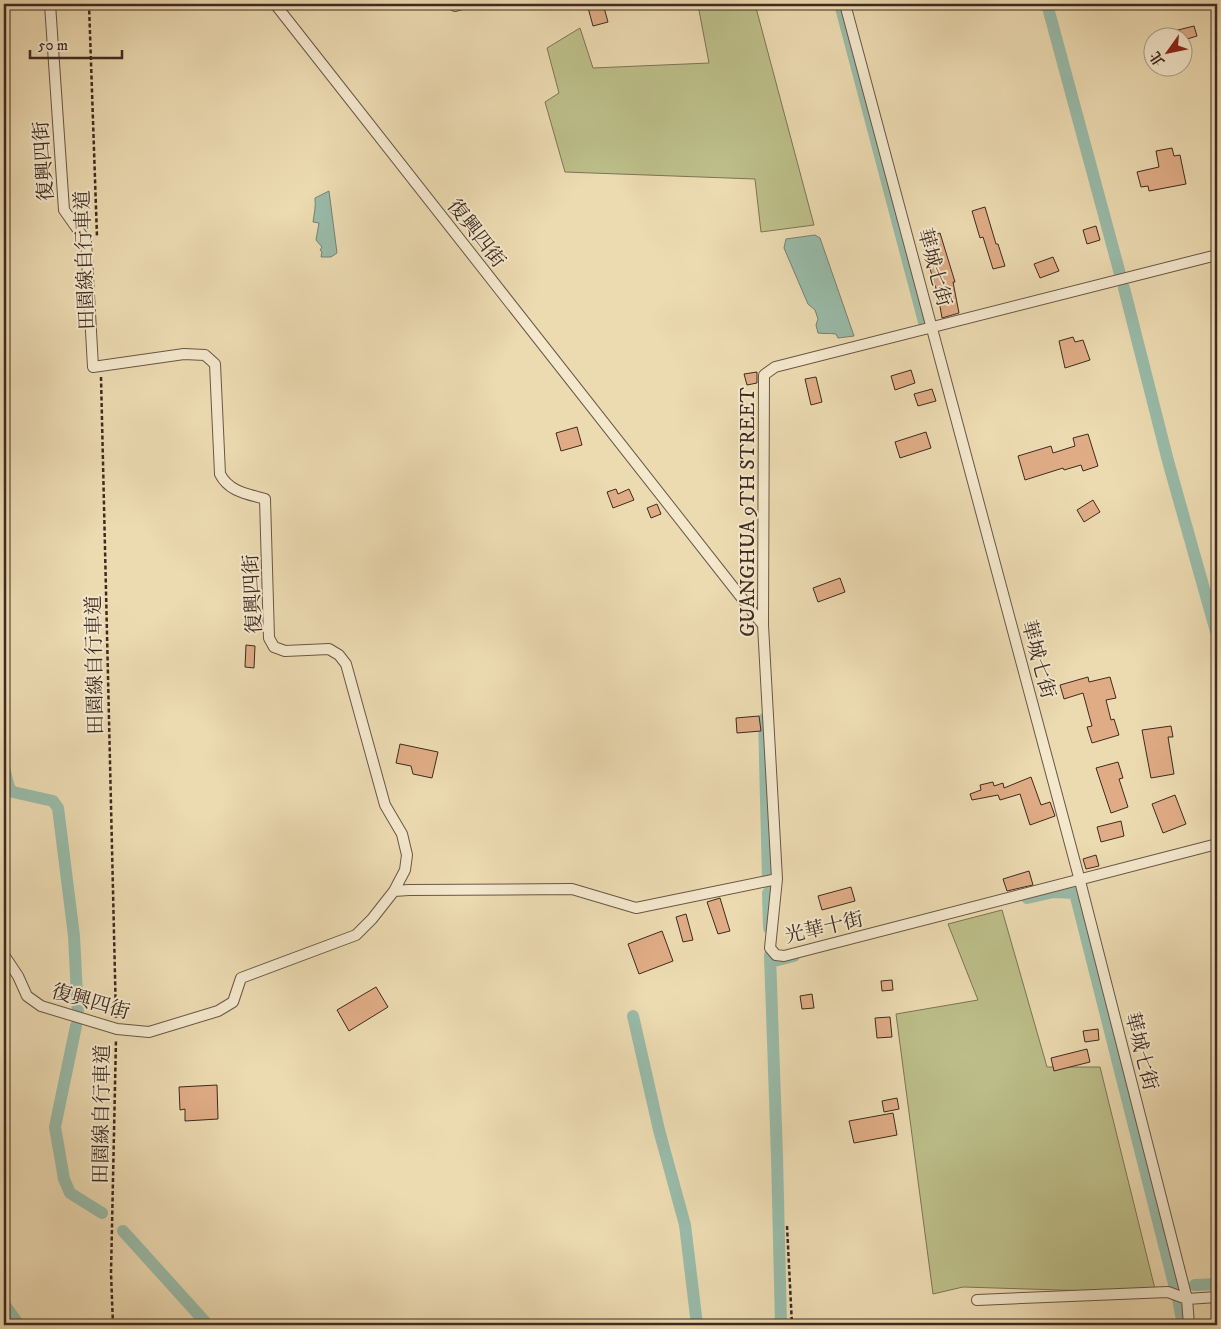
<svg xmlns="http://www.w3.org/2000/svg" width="1221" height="1329" font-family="'IM FELL DW Pica','Noto Serif TC',serif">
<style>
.green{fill:#bcbe89;stroke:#7d7454}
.water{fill:#99bba9;stroke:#758172}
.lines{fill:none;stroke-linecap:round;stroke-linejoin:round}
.canal{stroke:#99bba9;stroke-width:12}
.building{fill:#dfac85;stroke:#3e2a20}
.minor-casing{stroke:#6a5644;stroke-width:12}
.path{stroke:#3e2a20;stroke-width:2.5;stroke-dasharray:4 2.5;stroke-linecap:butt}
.minor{stroke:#f3e7cc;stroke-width:10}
.labels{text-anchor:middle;stroke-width:4;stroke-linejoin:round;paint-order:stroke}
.street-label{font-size:20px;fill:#3e2a20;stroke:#f3e7cc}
</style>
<rect width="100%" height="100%" fill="#ecdab1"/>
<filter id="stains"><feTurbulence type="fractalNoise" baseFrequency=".004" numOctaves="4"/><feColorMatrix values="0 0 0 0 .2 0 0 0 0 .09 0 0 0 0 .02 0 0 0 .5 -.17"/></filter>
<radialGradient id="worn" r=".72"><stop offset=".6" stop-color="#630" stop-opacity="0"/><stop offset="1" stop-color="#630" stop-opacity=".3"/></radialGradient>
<path class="green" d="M708,4H755L814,225L761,232L755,179L565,172L545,102L559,93L547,48L580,28L593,68L709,63L698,5Z
M1002,910L1047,1067H1100L1156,1293L963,1287L933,1294L896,1014L978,1000L948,924Z"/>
<path class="water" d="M329,191L337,253L331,257H321L322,252L320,250L322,247L316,240L319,223L313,222C314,214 316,207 315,198Z
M815,235L820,238L854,336L838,338L836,334C830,333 825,334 818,333L816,325L818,319L815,310L808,304L784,248L786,239Z"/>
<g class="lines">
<path class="canal" d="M840,4L924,322
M1047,4L1120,274
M1124,288L1168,461L1217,635
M764,719L768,879
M4,768L9,788L13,792L53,801L58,808L74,936L78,1015
M768,893L769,928
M1027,898L1054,892L1075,893L1174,1284
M770,955L777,1156L781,1325
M770,962L794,956
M633,1016L659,1130L685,1225L697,1325
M76,1026L55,1127L64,1179L70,1193L102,1213
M123,1231L208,1325
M1195,1285L1217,1284
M1178,1299L1183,1325
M4,1304L19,1325"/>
</g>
<path class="building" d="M587,4H603L608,22L593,26Z
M1194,26L1197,36L1184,40V38H1162V34Z
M1172,148L1174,156L1180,155L1186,184L1149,191L1148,186L1141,187L1137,172L1159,167L1156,151Z
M985,207L996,244H998L1005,266L993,269L983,237L980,238L972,211Z
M1096,226L1100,240L1087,244L1083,230Z
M940,233L955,282H953L959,313L942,318L938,295L921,239Z
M1053,257L1059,271L1040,278L1034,264Z
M1073,337L1075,342L1083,340L1090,360L1065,368L1059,341Z
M911,370L915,383L895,390L891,376Z
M757,372V383L747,385L744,374Z
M816,377L822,402L811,405L805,379Z
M932,389L936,401L918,406L914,394Z
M577,427L582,445L561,451L556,433Z
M926,432L931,448L900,458L895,442Z
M1088,434L1098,466L1083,471L1081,465L1064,470L1063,468L1025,480L1018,456L1051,446L1053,453L1075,446L1073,438Z
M616,489L618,494L629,489L634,500L613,508L607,492Z
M1093,500L1100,512L1084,522L1077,510Z
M657,504L661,514L651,518L647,508Z
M840,578L845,592L818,602L813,588Z
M246,645L255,646L254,668L245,667Z
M1088,677L1089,682L1110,677L1116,698L1106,700L1111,720L1114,719L1119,735L1092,743L1087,727L1092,726L1083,693L1064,699L1060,685Z
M759,716L761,731L737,733L736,718Z
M1171,726L1173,737H1168L1174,774L1151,778L1142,730Z
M400,744L438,752L432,778L413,774L411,766L396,763Z
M1118,762L1123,778L1119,779L1128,807L1111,813L1096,768Z
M1031,777L1041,805L1050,802L1055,816L1030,825L1020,794L1000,800L998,795L972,800L970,794L981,790L980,785L993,782L994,786L1003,783L1004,788Z
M1175,795L1186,824L1163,833L1152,804Z
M1121,821L1124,836L1101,842L1097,827Z
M1096,855L1099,866L1086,869L1083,859Z
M1029,871L1033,885L1007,891L1003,879Z
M851,887L855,901L822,910L818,896Z
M720,898L730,931L718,934L707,902Z
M686,914L693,940L683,942L676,917Z
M662,931L673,961L639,974L628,944Z
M892,980L893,990L882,991L881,981Z
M376,987L388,1007L349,1031L337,1010Z
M812,994L814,1008L802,1009L800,996Z
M890,1017L892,1037L877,1038L875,1018Z
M1098,1029L1099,1040L1085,1042L1083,1031Z
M1087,1049L1090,1062L1054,1071L1051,1058Z
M217,1085L218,1119L185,1121V1109L180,1110L179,1087Z
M897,1098L899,1109L884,1112L882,1101Z
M893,1113L897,1135L854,1143L849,1121Z"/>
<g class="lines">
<defs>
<path id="minor" d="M275,4L763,625
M453,4L455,6L462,4
M845,4L1080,881L1187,1299L1189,1325
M777,879L763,625L764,375L775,367L1217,255
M394,891L409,890L572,889L636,908L777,879L770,948L776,955L784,956L1217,844
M4,955L18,976L27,996L41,1006L117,1029L149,1032L218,1011L233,1002L241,978L356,935L372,919L394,891L405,870L407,855L402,834L385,805L346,664L339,655L329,649L285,651L274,647L269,638L265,499C248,494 229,492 220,474L215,364L205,355L184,354L93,367L86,241L64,210L50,4
M977,1300L1168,1292L1187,1299L1217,1297"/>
</defs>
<use href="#minor" class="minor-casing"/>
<path class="path" d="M89,4L97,237
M101,377L116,1019
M787,1226L792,1325
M113,1325L111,1273L116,1039"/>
<use href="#minor" class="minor"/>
</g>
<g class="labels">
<g class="street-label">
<text transform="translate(43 161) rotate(-94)" y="7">復興四街</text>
<text transform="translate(477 233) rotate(52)" y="7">復興四街</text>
<text transform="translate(84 260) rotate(-92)" y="7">田園線自行車道</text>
<text transform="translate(935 267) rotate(75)" y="7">華城七街</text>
<text transform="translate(747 512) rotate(-90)" y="7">GUANGHUA 9TH STREET</text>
<text transform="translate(252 594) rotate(-93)" y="7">復興四街</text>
<text transform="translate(1039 659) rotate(75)" y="7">華城七街</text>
<text transform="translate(94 665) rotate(-91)" y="7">田園線自行車道</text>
<text transform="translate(824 927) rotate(-13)" y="7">光華十街</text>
<text transform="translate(91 1001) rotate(16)" y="7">復興四街</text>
<text transform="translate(1142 1051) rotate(76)" y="7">華城七街</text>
<text transform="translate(101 1114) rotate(-89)" y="7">田園線自行車道</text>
</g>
</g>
<rect width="1221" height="1329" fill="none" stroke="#ecdab1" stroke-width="20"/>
<rect x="5" y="5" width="1211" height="1319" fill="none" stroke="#3e2a20" stroke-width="2.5"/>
<rect x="10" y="10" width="1201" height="1309" fill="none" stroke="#3e2a20"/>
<g transform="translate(1168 52) rotate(237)"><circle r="24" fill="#f3e7cc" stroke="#ab9b87"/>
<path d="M0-4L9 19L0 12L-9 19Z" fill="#8f2418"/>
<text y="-8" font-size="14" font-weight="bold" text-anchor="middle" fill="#3e2a20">北</text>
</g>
<path d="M30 50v8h92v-8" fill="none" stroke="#3e2a20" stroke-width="2.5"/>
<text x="38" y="50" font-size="15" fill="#3e2a20" stroke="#f3e7cc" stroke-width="4" paint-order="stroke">50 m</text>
<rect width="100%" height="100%" filter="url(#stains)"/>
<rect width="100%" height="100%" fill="url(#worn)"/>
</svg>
